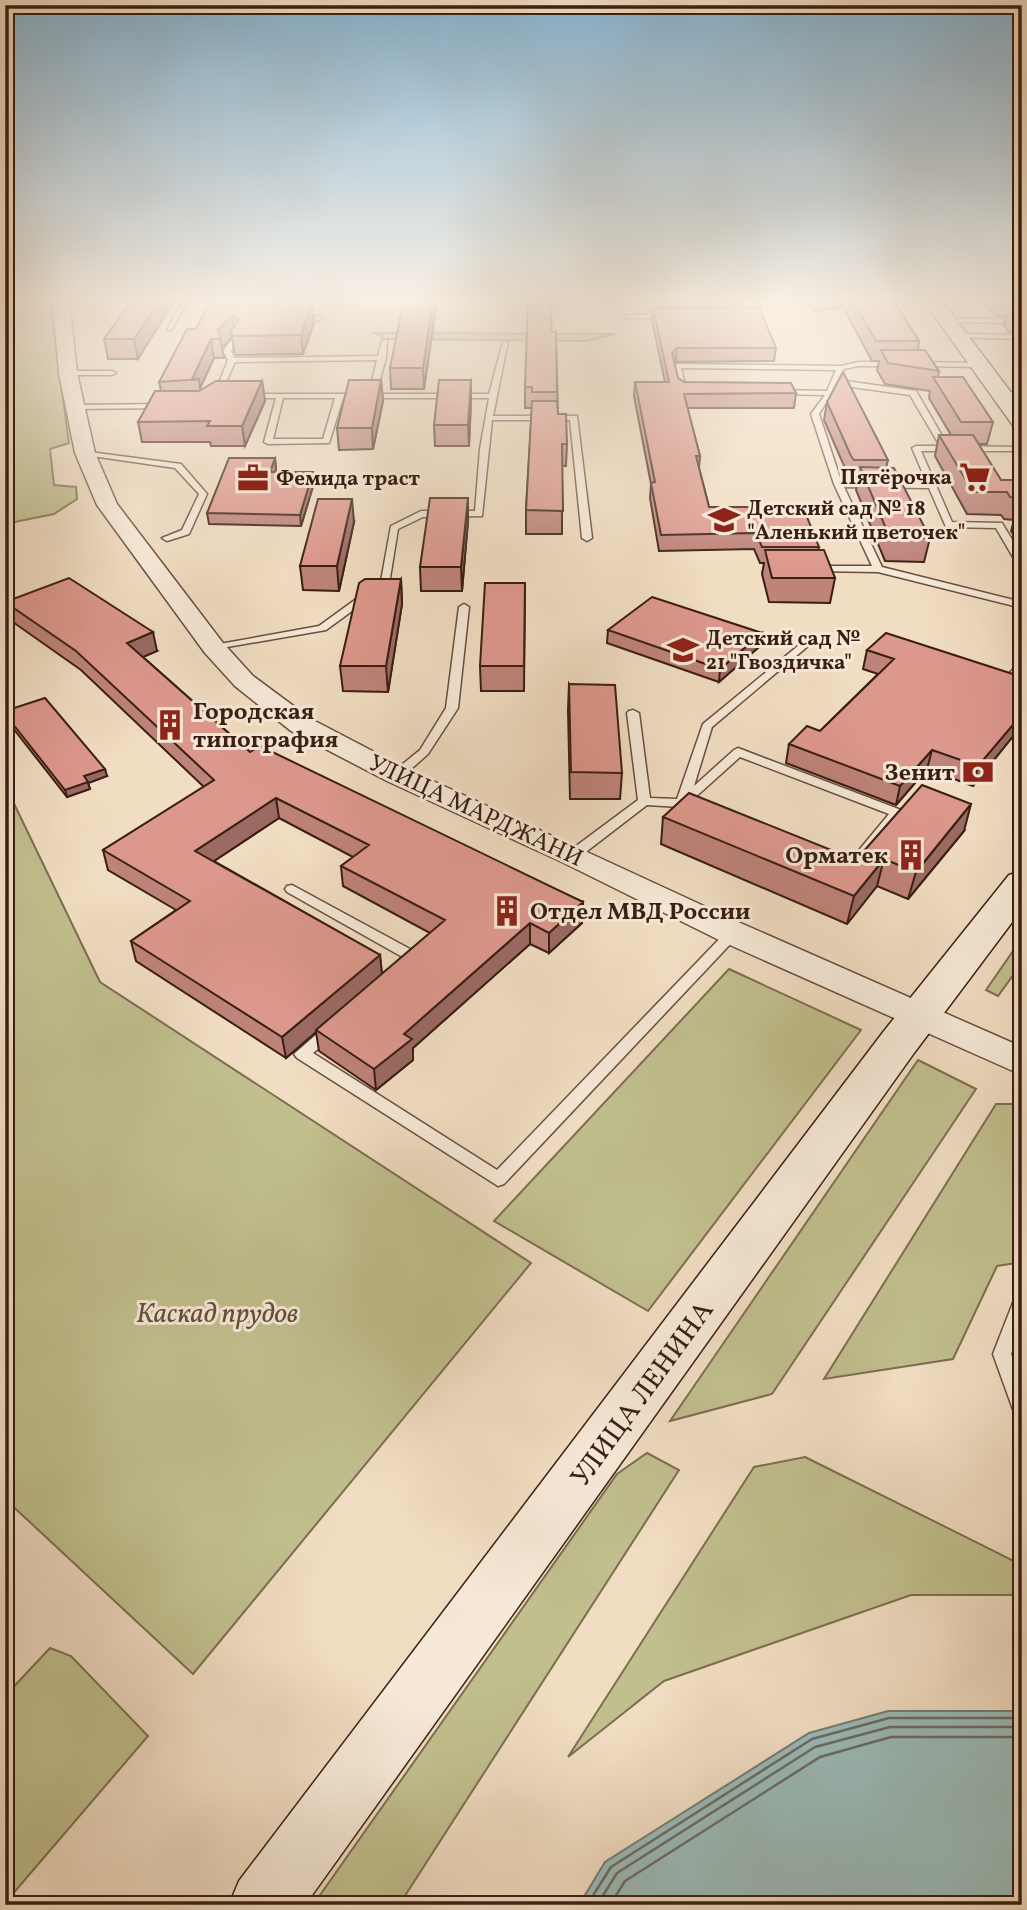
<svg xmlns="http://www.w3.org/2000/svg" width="1027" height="1910" font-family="Vollkorn,serif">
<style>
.green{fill:#c1bf8e;stroke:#7d6e50;stroke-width:2}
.water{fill:#9bbbb8;stroke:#747c76;stroke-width:2}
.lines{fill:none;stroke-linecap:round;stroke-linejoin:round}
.shore{stroke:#6a6c66;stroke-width:2.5}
.service-casing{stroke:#674e3f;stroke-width:3}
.tertiary-casing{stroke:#674e3f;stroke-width:3}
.secondary-casing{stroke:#391e13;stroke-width:3}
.service{fill:#f6e9d7;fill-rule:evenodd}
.tertiary{fill:#f6e9d7;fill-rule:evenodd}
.secondary{fill:#f6e9d7;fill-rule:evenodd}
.wall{fill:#be8379;stroke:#391e13;stroke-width:2;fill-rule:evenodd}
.shaded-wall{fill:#9b6a63;stroke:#391e13;stroke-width:2}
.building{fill:#dd988d;stroke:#391e13;stroke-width:2}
.labels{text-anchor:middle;stroke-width:6;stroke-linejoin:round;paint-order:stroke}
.far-poi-label{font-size:21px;font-weight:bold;fill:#391e13;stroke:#f6e9d7;text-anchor:start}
.poi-label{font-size:24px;font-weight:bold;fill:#391e13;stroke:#f6e9d7;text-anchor:start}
.street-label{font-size:24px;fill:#391e13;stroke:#f6e9d7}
.near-park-label{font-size:28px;font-style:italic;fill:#624e38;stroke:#f6e9d7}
.near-street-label{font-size:28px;fill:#391e13;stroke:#f6e9d7}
</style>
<rect width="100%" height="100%" fill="#f1ddc2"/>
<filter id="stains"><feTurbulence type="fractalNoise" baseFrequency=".00286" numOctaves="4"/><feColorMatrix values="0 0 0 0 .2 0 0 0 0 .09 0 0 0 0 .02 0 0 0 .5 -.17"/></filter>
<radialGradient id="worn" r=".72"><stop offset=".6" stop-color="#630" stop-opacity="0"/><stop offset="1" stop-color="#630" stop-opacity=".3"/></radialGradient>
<path class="green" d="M5,300H46L50,304L69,443L50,449L54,485L76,487L77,499L54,514L5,524Z
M375,333L615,334L586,341L385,339Z
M5,785L100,982L531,1263L193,1674L5,1499Z
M1022,938V963L998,996L986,990Z
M729,969L861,1030L648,1311L494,1221Z
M918,1060L976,1089L772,1394L670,1421Z
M996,1104H1022V1262L997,1266L953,1359L824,1379Z
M647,1453L679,1470L399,1905H313L617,1474Z
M805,1457L1022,1565V1595H911L664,1681L568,1757L754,1467Z
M50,1648L71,1656L148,1736L5,1903V1696Z"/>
<path class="water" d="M888,1711H1022V1905H579L605,1862L809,1733Z"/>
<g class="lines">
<path class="shore" d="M587,1905L611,1867L812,1739L889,1718H1022
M597,1905L617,1873L815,1747L890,1727H1022
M610,1905L625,1881L820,1757L891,1737H1022"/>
<defs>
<path id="service" d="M183,300H189L171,330H167Z
M626,315L671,314L674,316L671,318H624Z
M295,316H320L323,318L320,320L293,319Z
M948,319H1022V323L946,322Z
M959,334L1022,335V339L957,337Z
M235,336L238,338L231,351L234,358L378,356L382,341L387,340L386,358L376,394H489L503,342L508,341L493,416H577L592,538L587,541L582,538L570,420H492L482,516L423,517L398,529L389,584L326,630L210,650V646L214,645L319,626L381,581L391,526L421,511H475L480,449L489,398H343L329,443L268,444L264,442L276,398H247L243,396L244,394H369L377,360L235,362L220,396L213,398L228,360L223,351ZM283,398H335L323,439H273Z
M858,362H901L898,366H858L844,369L839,380L916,391L948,446L1022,447V451H921L952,522L1002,523L1022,556V567L1017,564L996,528L946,527L929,488L844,487L882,567L1022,602V608L878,572L811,571L809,569L814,566H872L834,484L811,414L825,395L779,394L775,392L779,390L827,391L836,370L681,368L686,389L693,391L683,393L679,391L673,366L677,364L841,366ZM837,385L910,395L940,446H916L912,448L927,483L841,481L819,414Z
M918,362L980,363L984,365L980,367L915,366Z
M68,371H112L116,373L112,375H65L64,373Z
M998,392L1022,393V397L1001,396H998Z
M166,404L167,406L163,408L76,409L72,407L76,405Z
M82,451L181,464L207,494L189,534L167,541L162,538L182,530L199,494L175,468L85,455H82Z
M464,604L469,607L458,708L428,754L401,778H393V772L420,750L446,708L459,607Z
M804,641L808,642V646L712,727L694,786L734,750L738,748L901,810L903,813L901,816L852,876H842L680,807L647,805L578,858H568L567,855L568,852L638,800L627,713L629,711L633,710L639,713L650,798L677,799L703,724ZM740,757L889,814L845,867L690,802Z
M1022,663V673L1010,686L997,685V681L1003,680L1018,664Z
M292,885L421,955L423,958L416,965H406L404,962L406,959L287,892L285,889L287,886Z
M733,928L740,933L738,936L504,1184L498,1186L297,1058L294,1054L326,1026H336L338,1030L336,1034L313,1053L497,1170L728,930Z
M1022,1293V1326L1011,1354L1022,1382V1418L1015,1415L993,1354L1016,1295Z"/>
<path id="tertiary" d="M53,300H69L77,373L95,453L117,504L223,643L253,676L311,719L407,769L745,925L1022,1047V1075L721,941L562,862L387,781L291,731L235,686L205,653L97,505L75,453L59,373Z"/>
<path id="secondary" d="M923,300H941L1022,407V428L1014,427Z
M1022,871V909L914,1053L305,1905H229L239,1881L884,1031L1009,875Z"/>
</defs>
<use href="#service" class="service-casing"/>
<use href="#tertiary" class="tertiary-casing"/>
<use href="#secondary" class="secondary-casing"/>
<use href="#service" class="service"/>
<use href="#tertiary" class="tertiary"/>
<use href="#secondary" class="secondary"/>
</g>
<path class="wall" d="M132,300L138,359H108L104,339Z
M211,300H250L248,303L314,323L303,354L236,355L234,351L232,337L222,348L224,358H214L200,388L201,390L262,381L265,401L245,446H211L210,442H142L138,422L161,391L159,382L196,329Z
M437,300L424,389H391L390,368Z
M799,300H893L919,341L918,350L939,371L938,377L993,422L987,444H978L1001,480H1022V547L1011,531L1014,520L1004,519L1001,515L967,514L935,456L939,435H951L929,398L930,391L885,384L877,370L879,361H872L843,307L816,311Z
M980,300H1022V349L1016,341L1018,333L1009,332L1004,325L1006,316H997L987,309Z
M653,308L776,348L774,361L676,362L674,363L678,378L684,382L796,393L794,408H687L700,456L699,468L709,507L819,547L818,550L835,578L830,603L769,602L762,574L764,563H760L754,549L659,551L650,498L651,484L634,396L635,382H665L652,321Z
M556,332L558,414L567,444L566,466H562V534H526V510L532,408H525V387Z
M381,380L383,401L373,449L339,450L337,428Z
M471,380V401L469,446H435L434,425Z
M827,402L888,460L886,468L930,538L924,562L885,561L856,490L858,479H851L848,475L824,420Z
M275,458L276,469V472L314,483L301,526L209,524L207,513Z
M468,521L462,591H421L420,567Z
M354,522L339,591L303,590L300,566Z
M401,579L402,604L388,692L343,691L340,666Z
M525,583L524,691H481L480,666Z
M5,602L157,651L143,657L250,752L583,902L582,923L549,953L530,944L413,1048V1060L376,1090L319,1051L316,1032L286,1058L136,961L131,941L176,910L108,870L103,850L204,787L81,670L10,620ZM279,818L353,857L341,866L343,886L430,933L382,974L380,955L214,861Z
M608,630L760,646L719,682L607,643Z
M867,650L1016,675L1022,669V725L973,786L927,769L896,805L786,763L789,744L820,731L878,674L863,669Z
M569,684L622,773L620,799H570L568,710Z
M5,711L107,776L88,783L90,789L67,797L5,718Z
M663,817L856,860L964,831L908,899L877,886L847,924L661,844Z"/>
<path class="shaded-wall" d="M160,300H175L138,359L134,339Z
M239,300H250L240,321L238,303Z
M433,300H437L424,389L423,368Z
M817,300H844L843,307L816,311Z
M312,304L314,323L303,354L301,335Z
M232,315L235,333L231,332L232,337L222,348L218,330Z
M211,339L214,358L200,388L199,379L192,380Z
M677,348L676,362L670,367L672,353Z
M381,380L383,401L373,449L372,428Z
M471,380V401L469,446L468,425Z
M262,381L265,401L245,446L242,426Z
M275,458L276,469L272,483L270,472Z
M313,472L314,483L301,526L300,515Z
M468,498V521L462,591L461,567Z
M352,499L354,522L339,591L337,566Z
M401,579L402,604L388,692L386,666Z
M153,632L157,651L131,662L127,643Z
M762,633L760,646L719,682L720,669Z
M1022,714V725L973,786L978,766Z
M932,750L927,769L896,805L900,786Z
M105,769L107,776L88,783L90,789L67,797L65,790L84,776Z
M276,798L279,818L199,871L195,851Z
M971,804L964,831L908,899L916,872Z
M884,859L877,886L847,924L854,896Z
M583,902L582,923L549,953V933Z
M530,923V944L413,1048V1060L376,1090L374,1069L404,1034Z
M380,955L382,975L286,1058L282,1037Z"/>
<path class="building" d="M132,300H160L134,339H104Z
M211,300H239L238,303L312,304L301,335L233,336L231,332L238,319L232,315L218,330L221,339H211L192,379H199L159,382L187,329H196Z
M404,300H433L423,368H390Z
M528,300H550L552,332H556L557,392H532V387H525Z
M852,300H893L919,341H876Z
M759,307L776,348H677L672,353L678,378L684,382L791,383L796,393L684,394L700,456H696L709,507H803L819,547H762L756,533L661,535L651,483L655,482L635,382H669L653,308Z
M1008,308H1022V315H1013Z
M881,350H925L939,371L888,363Z
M843,372L888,460H854L851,456L827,402Z
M933,377H963L993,422H961Z
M349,380H381L372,428H337Z
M439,380H471L468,425H434Z
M216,381H262L242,426H207L210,421L138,422L155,391H199Z
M532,401H557L558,414H566L567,444H562L563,511L526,510Z
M939,435H973L1001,480H1022V498L1010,497L1007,492H973Z
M229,458H275L270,472H313L300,515L207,513Z
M860,467L894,468L930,538H890Z
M430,498H468L461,567H420Z
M318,499H352L337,566H300Z
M1017,508H1022V515Z
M765,550H824L835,578H772Z
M69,578L153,632L127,643L250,752L260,746L583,902L549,933L530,923L404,1034L412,1039L374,1069L316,1030L445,920L341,866L369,845L276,798L195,851L380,955L282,1037L131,941L190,901L103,850L214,780L76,651L5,602Z
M365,579H401L386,666H340L359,583Z
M485,583H525L524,666H480Z
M652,597L762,633L720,669L608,630Z
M886,633L1016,675L1022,669V714L978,766L932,750L900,786L789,744L807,726L820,731L894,659L867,650Z
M569,684L615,685L622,773L571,772Z
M45,698L105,769L84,776L88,782L65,790L5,714V711Z
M922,785L971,804L916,872L884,859L854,896L663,817L689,793L856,860Z"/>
<linearGradient id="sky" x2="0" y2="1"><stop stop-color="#89b7d5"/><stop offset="0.53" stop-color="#f9f0e4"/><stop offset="1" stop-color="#f9f0e4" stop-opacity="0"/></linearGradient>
<rect width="1027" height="567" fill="url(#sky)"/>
<defs>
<symbol id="supermarket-bare" viewBox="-9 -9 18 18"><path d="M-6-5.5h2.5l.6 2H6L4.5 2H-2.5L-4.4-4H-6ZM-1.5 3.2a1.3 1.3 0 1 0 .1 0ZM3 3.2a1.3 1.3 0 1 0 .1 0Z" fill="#8f2418" stroke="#f6e9d7" stroke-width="2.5" paint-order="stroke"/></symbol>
<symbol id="office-bare" viewBox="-9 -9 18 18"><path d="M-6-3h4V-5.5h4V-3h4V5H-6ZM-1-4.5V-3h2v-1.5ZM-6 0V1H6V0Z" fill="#8f2418" stroke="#f6e9d7" stroke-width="2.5" paint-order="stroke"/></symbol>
<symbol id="school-bare" viewBox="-9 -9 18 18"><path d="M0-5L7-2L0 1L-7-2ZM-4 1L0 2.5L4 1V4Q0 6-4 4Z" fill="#8f2418" stroke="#f6e9d7" stroke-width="2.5" paint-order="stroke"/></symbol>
<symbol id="building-bare" viewBox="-9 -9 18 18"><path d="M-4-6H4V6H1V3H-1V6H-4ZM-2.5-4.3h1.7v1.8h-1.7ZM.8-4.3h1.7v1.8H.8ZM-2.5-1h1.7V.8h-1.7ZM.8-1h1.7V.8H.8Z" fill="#8f2418" stroke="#f6e9d7" stroke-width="2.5" paint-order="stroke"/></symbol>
<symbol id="bank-bare" viewBox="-9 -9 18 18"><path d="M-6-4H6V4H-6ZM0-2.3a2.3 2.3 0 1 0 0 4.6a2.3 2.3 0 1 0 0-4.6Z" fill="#8f2418" stroke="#f6e9d7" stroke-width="2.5" paint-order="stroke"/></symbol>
</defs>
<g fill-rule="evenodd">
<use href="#supermarket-bare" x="953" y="455" width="44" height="44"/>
<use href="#office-bare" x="231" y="456" width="44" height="44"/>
<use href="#school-bare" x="702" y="498" width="44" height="44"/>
<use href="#school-bare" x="661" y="628" width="44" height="44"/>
<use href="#building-bare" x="148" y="703" width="44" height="44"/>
<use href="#bank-bare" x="956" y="750" width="44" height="44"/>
<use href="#building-bare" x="889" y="833" width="44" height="44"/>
<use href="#building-bare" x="485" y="889" width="44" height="44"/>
</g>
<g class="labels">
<g class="far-poi-label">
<text x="952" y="484" text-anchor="end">Пятёрочка</text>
<text x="276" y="485">Фемида траст</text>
<text x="747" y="515">Детский сад № 18<tspan x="747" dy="24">"Аленький цветочек"</tspan></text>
<text x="706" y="645">Детский сад №<tspan x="706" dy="24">21 "Гвоздичка"</tspan></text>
</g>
<g class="poi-label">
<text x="193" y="719">Городская<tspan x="193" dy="28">типография</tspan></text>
<text x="955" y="780" text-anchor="end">Зенит</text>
<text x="888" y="863" text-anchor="end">Орматек</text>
<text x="530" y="919">Отдел МВД России</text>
</g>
<g class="street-label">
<text transform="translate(476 810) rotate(25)" y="8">УЛИЦА МАРДЖАНИ</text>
</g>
<g class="near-park-label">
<text x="217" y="1322">Каскад прудов</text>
</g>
<g class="near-street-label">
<text transform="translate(641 1393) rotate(-54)" y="10">УЛИЦА ЛЕНИНА</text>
</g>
</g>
<rect width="1027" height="1910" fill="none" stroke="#f1ddc2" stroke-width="28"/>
<rect x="7" y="7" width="1013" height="1896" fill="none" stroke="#391e13" stroke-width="3.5"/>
<rect x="14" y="14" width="999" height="1882" fill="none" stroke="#391e13" stroke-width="2"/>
<rect width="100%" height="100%" filter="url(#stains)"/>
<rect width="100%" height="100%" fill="url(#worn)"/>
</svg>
